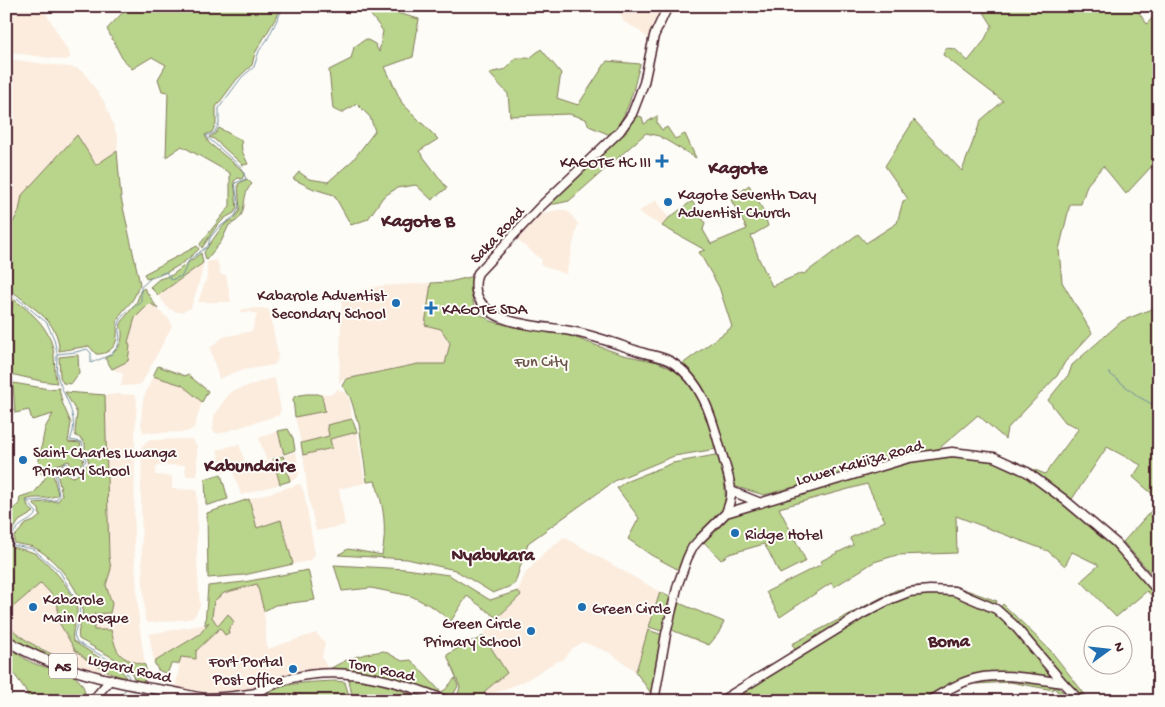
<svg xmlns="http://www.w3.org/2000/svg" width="1165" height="707" font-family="'Gochi Hand',sans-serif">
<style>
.built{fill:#fbecde}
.green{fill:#b9d48b;stroke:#827a5b}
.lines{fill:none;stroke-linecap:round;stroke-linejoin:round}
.stream{stroke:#7491a1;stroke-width:1}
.secondary-casing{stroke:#4a1f2b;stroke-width:11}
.trunk-casing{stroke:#4a1f2b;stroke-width:12}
.secondary{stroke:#fdfcf7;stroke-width:8}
.trunk{stroke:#fdfcf7;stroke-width:9}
.poi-dot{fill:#1f6fb2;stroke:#fdfcf7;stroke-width:2}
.labels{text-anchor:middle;stroke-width:4;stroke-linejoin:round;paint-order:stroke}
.shield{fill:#fdfcf7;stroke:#806168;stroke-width:1}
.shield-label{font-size:15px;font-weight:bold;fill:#4a1f2b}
.poi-label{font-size:16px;fill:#4a1f2b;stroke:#fdfcf7;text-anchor:start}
.street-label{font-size:16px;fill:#4a1f2b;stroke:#fdfcf7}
.park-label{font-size:16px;fill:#6b5548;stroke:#fdfcf7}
.neighbourhood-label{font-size:18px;font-weight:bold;fill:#4a1f2b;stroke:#fdfcf7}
.quarter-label{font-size:19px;font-weight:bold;fill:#4a1f2b;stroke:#fdfcf7}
</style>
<rect width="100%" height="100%" fill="#fdfcf7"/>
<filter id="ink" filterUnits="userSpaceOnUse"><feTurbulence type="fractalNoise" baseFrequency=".02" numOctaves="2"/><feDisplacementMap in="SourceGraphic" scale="10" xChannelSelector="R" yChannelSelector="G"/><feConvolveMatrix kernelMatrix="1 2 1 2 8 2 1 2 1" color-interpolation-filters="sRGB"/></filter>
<g filter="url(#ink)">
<path class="built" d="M6,6H42L70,55V58L64,60L8,52L6,49Z
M617,6H663L654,24L649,39L637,29L624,22Z
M15,60L76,68L84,72L105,103L118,138L117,151L96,165L77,135L22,195L19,211L10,228L6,230V64L9,61Z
M656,200L669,218L662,226L638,212Z
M558,210H564L570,213L578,224L566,274L540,265L542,260L516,239L540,214Z
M217,260L221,275H226L231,302H198L207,277V262Z
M203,263L201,276L191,308L182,312H176L168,308L158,295Z
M431,283L425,325L441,329L450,343L445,364H418L342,380L339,383L342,295L379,286Z
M150,303L170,320L172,326L142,383L139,385L121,386L123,374L112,369L125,359L128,342L135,318Z
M261,308L268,309L270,313L278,355L277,361L274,365L238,371L219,379L210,348L223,337L252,331L257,314L251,312L241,313L242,309Z
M153,376L182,385L202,402L194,428L187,432L150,433L143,432L141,424L143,399Z
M272,378L275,379L281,410L279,415L218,434L213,431L214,416L230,392Z
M338,389L346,394L350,401L352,419L328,425L330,436L301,443L295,417L324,411L322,396L318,394H332Z
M118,394L134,395L137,399L135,436L134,546L139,623L145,665L129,661L94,630V614L110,612L112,604L106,585L111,569L109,557L105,395Z
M278,431L284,454L266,460L259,438Z
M357,432L365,483L339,489L345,525L316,531L308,495L303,455L331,448L330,439Z
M188,439L193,440L197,446V476H186L185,465L156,466L155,475L172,476V489L197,490V563L200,606L194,617L189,619L149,623L145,620L142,564L141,489L142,446L150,440Z
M239,444L246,466L223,472L217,450Z
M296,452L299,470V475L296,479L290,481L283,456Z
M273,459L280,484L241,495L233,471Z
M300,484L304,492L315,554L314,557L308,561L293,564L281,520L257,528L249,499Z
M564,537L660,592L637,668L635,671L610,653L583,642L573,648L563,660L555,662L525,681L482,698L486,690L507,673L483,635L497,618L521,595L518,591L525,574L543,554Z
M41,583L54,597L58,607L57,619L75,650L86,659L113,674L111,680L92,674L76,664L33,645L13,630L6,623V613Z
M257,584L264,611L267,649L316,633L325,643L322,657L327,668L322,672L234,692L214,694L175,689L181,657L196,651L220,628L228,630V614L218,626L212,617L214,601L224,593Z
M207,624L200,634L154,662L149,634Z"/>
<path class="green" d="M129,6H283L255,53L252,65L237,79L216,107V124L212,132L205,135L209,143L241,169L244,175L242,179L238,178L234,181L237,208L234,213L225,218L216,227L202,248L200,244L230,206V173L182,146L166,157L168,92L162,91L158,79L166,65L152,57L132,69L122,58L107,29Z
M364,6H389L397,13L419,19L413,57L385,67L402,103L438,139L419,151L447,188L432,200L416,185L397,188L383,197L368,219L351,225L334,195L314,189L293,179L299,172L309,179L328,182L353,160L375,131L370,117L357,104L341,113L333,109L329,70L351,59L354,47L366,39L375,44L379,52L383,31Z
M980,6H1134L1147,24L1159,10V172L1151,167L1126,194L1103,166L1087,185L1081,204H1070L1059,250L1062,282L1092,333L1065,362L1057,376L1007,429L1005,439L978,415L935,452L918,451L887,458L825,479L764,495L733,486L727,458L709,404L692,373L677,368L732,327L719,287L699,252L705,250L662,226L669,218L692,201L705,223L703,230L711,244L747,229L731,200L749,185L763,210L768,226L751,236L759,259L772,286L802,273L804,274L858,234L866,243L897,223L903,201L908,199L885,166L914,120L962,171L981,120L1003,101L943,55L946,48L955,49L968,61L984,41L992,25Z
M541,49L561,73L557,98L578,105L607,61L640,64C633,90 629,115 610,135L589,126L586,119L569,114L510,116L508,94L489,73L506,69L515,58H530Z
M633,115L642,117L644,124L657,116V123L662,130L667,127L675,139L685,134L696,158L659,136L646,133L569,201L555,204H549V202L618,139L627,128Z
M219,128L241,140L242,151L248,164L243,165L214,139L209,137L215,134Z
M77,135L96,165L117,151L121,198L140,284C137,290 135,297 131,302C127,307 122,311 119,317C115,327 118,327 117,336C117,348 106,355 96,354L89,346L59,351C60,318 26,306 6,285V231L9,230L19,211L22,195Z
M247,179L252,184C238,197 252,216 229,225L221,242L206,260L204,252L219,231L226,223L234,219L240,210L238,184Z
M197,246L199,249C184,264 167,274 147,279L144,274Z
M201,253L203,263L158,295L150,287L159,279L172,275Z
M470,277L473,279L471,292L475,311L491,321L513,327L562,333L623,355L658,362L676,371L687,381L700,401L717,449L674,456L616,480L528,543L515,583L511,586L493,593L455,570L407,559L338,555L348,549L382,555C387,528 384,506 375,481L367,482L359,424C352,410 354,397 342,386L346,379L418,364H445L450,343L441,329L425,325L431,283L449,282Z
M144,288L158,309L150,303L135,318L128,342L130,346L128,361L112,369L105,358C115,353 123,345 122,333C122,328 119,327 122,322C129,309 137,308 140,291Z
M6,294C29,310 51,326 54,355C55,365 54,373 57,383L41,381L6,373V319L9,318L13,302L6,301Z
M1159,306V500L1133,477L1141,465L1107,447L1072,499L1041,476L1003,457L1045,474L1079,428L1065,422L1048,400L1069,374L1072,365L1122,321Z
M78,355L79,373L71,384L63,383L60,377L59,357Z
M158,366L185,376L187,374L208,391L202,402L182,385L153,376Z
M13,383L49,389L59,388L62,402L71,423L68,442L81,443L78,454L84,460L81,464L73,471L69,461L56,465L53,474L58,494C48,502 36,495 26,500L28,507L34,512L19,521L8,538L12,547C19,549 28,550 34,553C49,562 77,594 77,611C77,622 71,630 73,641L108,663L121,669L126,678L113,674L86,659L75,650L57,619L58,607L54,597L41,583L6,613V522L8,513L19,504L20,497L35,492L46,477L37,470L45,428L53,414L32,420L29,410L15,413Z
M65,392L105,395L109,557L111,569L106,585L112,604L110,613L94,614V630H111C117,655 118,658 145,665L148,678L142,682L134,679L132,673L126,665L79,639C76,628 85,618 82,605C77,586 52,555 33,547C27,545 21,545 14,543V537L26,524L34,521L40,516L39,509L34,505V503L58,501L62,495L57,473L60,468L66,467L67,474L72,477L76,476L89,463L87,455L84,452C87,443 84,440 76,436L75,432L77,413Z
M306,394H318L322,396L325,411L295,417L293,399L295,396Z
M352,419L357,432L330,439L332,448L303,455L301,443L329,436L327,425Z
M288,429L293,438L295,450L284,454L278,431Z
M715,455L718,457C722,472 728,493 724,508C720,522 702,530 692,542C685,550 683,560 679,570L651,555L628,539L639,518L617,488L625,482L673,463Z
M283,456L290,481L280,484L273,459Z
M958,457L992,459L1028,475L1119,549L1159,594V604L1147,591L1116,617L1081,581L1099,565L1072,552L1065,566L1048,551L956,516L957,553L897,555L874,562L834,587L831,583L780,617L766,592L822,564L821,561L853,545L850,538L885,521L867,484L779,508L806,561L780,574C774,564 771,554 764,544L729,554L721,560L703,541L719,524L730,516L769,502L811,492L914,460Z
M221,474L228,499L208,505L206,504L205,479Z
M249,499L257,528L281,520L293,564L244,575L208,578L207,513Z
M1159,502V582L1123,542Z
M334,565L406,569L449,575L490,600L518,591L521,595L497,618L467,596L451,621L433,607L411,596L371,588L342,591Z
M308,570L315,600L275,605L264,611L257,584L224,593L214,601L212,617L218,626L228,614L234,622L228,630L229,633L225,635L220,628L196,651V659L181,657L179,664H171L167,674L158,670L154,662L200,634L209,622L205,625L208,586L244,582Z
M914,586H955L997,601L995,606L973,595L908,591L796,652L792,644L896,590Z
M660,592L672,598L664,632L649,627Z
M911,593H953L969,597L1012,624L1041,659L1049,674L1057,682L981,677L929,701H731L748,686L890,600Z
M679,603L724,622L718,634L709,645L674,631L671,628Z
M1003,604L1051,651L1090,701H1081L998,610Z
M6,623C25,644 51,654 76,664C50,658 28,651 6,635Z
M648,630L663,635L653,696L635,671L637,668Z
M483,635L507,673L486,690L482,698L476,701H456L460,687L447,655L468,642L480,639Z
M6,645C14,651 24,659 33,663C54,672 88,669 85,701H30L25,689L6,663Z
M384,651L402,661L411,660L441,692L445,690L455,678L458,686L450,701L392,682L325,672C345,659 360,654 384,651Z
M348,675L391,687L432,701H353Z
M981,679C1012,680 1051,675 1074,701H1067L1054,688L1053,690L1010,682L976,684V680Z
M335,681L345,682L349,696L353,701H304L301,694L286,701H257C264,682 318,682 335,681Z"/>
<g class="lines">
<path class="stream" d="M6,289L47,323L54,339L57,353
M1109,373L1139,397L1159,408
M128,679L129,677L122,667L77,642L74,635L80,615L79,605L60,572L33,549L13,545L11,538C19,521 27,525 37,513L27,501L56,500L59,495L55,472L58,466L67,463L68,466V470L70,473H75L86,461L85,457L81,456L80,453L83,449L82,442L70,440C81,418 63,396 57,375C56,368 57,361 57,354L76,352L87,349L91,353V363C99,359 110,357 115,350C124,339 117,333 119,324C122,313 132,307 141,303V287L152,277L166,272L171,280L182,276L189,260L208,246L210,238L218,228L235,216L239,207L235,183L246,179L242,168L206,136L214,133L219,124V108L242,77L254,67L259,51L267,40L284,6
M119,701L126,688"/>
<defs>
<path id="secondary" d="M668,6L654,36L644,83L632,114L620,131L539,208L478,273C475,279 475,284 476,291C484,328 547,325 575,332C599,337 622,346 644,353C654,356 665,357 673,363C701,381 711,414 719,444C723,459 730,476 731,491C732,499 728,507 726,513
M731,491L761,503
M253,694C265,688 278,682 292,678C345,665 399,681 448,701
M92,701L111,679
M654,701L666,634L678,584L687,559L692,548L699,540L726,513L909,458L952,452L994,457L1027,472L1065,500L1116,543L1159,592
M721,701L862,614L891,599L909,592L930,590L954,591L996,609L1014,625L1063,683L1080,701
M929,701C942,693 956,684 970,680C996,671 1036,679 1063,683"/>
<path id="trunk" d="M6,640C52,669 119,684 173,692C183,694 193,697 203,698C220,699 236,696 253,694L252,701"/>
</defs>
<use href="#secondary" class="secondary-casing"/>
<use href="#trunk" class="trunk-casing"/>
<use href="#secondary" class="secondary"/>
<use href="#trunk" class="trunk"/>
</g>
</g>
<g class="poi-dot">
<path d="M659.5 153.5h5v5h5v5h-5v5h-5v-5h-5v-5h5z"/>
<circle cx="668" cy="202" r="5"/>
<circle cx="396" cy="303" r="5"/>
<path d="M428.5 300.5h5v5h5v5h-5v5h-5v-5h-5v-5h5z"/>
<circle cx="23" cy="460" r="5"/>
<circle cx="735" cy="533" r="5"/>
<circle cx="33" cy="607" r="5"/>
<circle cx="582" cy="607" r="5"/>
<circle cx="531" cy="631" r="5"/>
<circle cx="293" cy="669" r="5"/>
</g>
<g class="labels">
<rect class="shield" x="49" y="653.5" width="28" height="25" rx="4"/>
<g class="shield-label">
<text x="63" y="671">A5</text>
</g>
<g class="poi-label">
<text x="651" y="167" text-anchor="end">KAGOTE HC III</text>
<text x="678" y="199">Kagote Seventh Day<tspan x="678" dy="18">Adventist Church</tspan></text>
<text x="386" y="300" text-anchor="end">Kabarole Adventist<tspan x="386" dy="18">Secondary School</tspan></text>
<text x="442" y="314">KAGOTE SDA</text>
<text x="33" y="457">Saint Charles Lwanga<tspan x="33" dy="18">Primary School</tspan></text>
<text x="745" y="539">Ridge Hotel</text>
<text x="43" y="604">Kabarole<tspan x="43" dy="18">Main Mosque</tspan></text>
<text x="592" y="613">Green Circle</text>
<text x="521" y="628" text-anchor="end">Green Circle<tspan x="521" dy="18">Primary School</tspan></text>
<text x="283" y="666" text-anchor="end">Fort Portal<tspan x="283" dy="18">Post Office</tspan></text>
</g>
<g class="street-label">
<text transform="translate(496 234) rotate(-47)" y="6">Saka Road</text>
<text transform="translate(859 461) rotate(-16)" y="6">Lower Kakiiza Road</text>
<text transform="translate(130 667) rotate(13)" y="6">Lugard Road</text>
<text transform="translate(382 668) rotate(12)" y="6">Toro Road</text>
</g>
<g class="park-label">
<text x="541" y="366">Fun City</text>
</g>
<g class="neighbourhood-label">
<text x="493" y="560">Nyabukara</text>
<text x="949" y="646">Boma</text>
</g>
<g class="quarter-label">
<text x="738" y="173">Kagote</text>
<text x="418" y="226">Kagote B</text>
<text x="250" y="471">Kabundaire</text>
</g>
</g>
<rect width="1165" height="707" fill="none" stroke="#fdfcf7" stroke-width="25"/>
<rect x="12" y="12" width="1140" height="682" fill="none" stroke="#4a1f2b" stroke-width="2" filter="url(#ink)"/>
<g transform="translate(1108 650) rotate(75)"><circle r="24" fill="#fdfcf7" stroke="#b5a4a5"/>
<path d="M0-4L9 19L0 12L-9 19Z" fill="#1f6fb2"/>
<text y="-8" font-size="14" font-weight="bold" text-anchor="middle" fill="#4a1f2b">N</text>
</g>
</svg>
